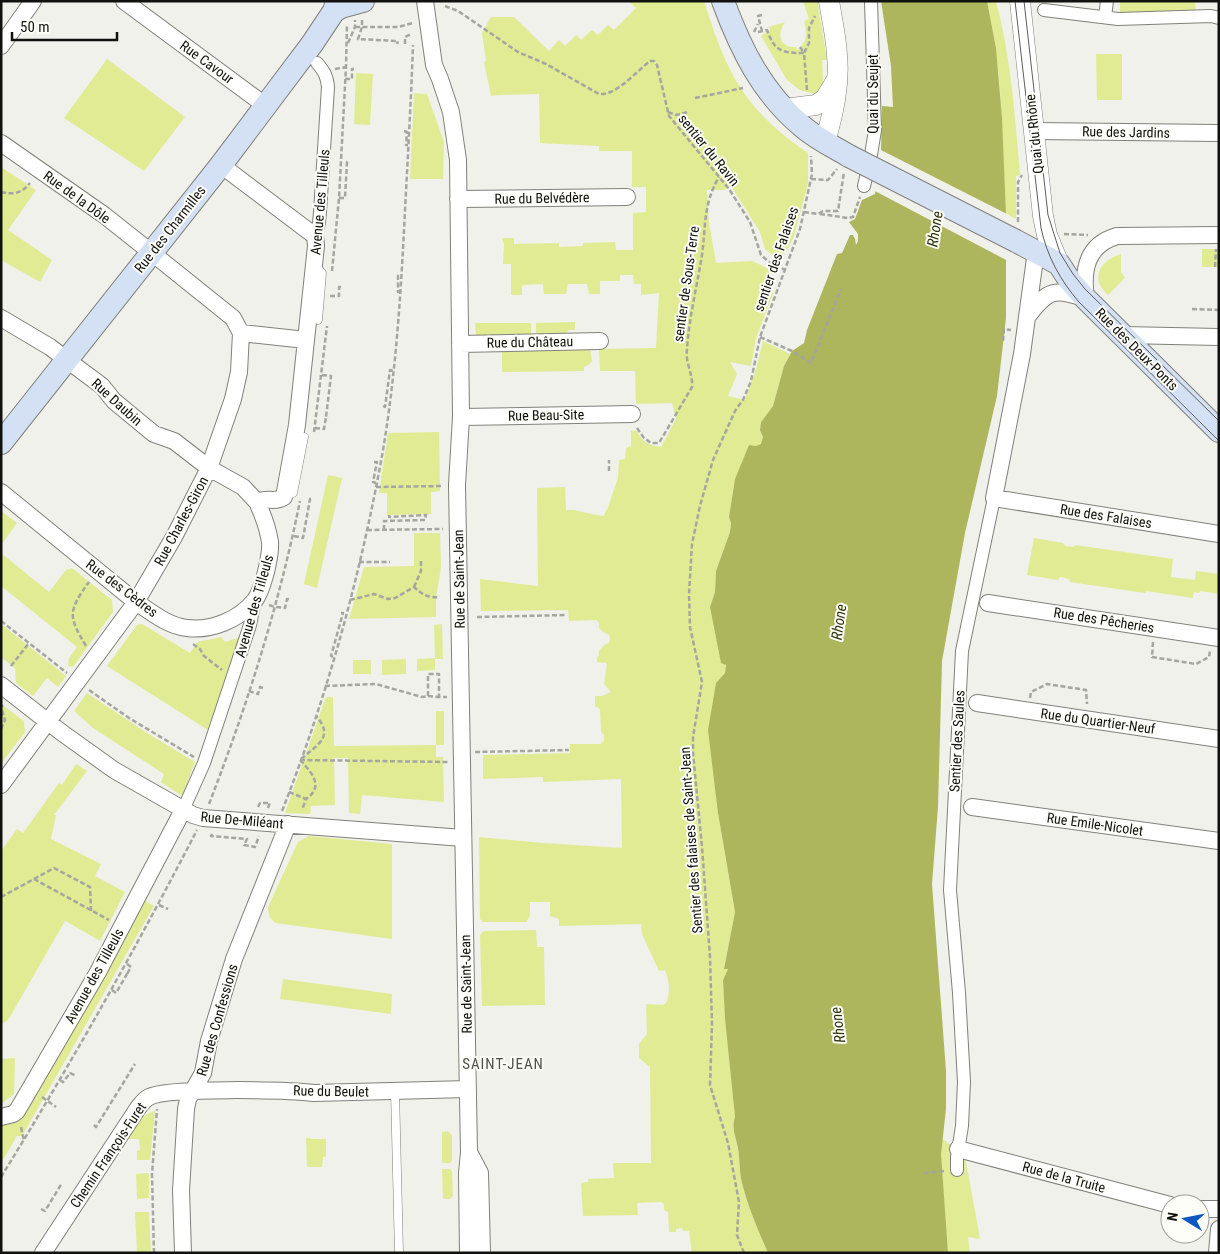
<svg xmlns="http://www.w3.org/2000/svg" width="1220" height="1254" font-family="'Roboto Condensed',sans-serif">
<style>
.green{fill:#e1eb93}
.water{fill:#adb65c}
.pier{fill:#f0f1ea}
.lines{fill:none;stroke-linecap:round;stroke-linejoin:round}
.service-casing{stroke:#80817a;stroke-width:9}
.pedestrian-casing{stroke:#80817a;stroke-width:14}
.minor-casing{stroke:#80817a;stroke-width:18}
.tertiary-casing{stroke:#80817a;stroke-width:21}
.secondary-casing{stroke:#80817a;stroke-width:24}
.path{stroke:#a5a6a0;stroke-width:2.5;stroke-dasharray:5 2.5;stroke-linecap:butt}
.service{stroke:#fff;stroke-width:8}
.pedestrian{stroke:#fff;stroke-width:12}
.minor{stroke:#fff;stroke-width:16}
.tertiary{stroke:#fff;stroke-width:20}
.secondary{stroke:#d4e0f4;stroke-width:22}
.tram{stroke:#5d5d59;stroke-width:1}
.secondary-bridge-casing{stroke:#80817a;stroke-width:24;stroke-linecap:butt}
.secondary-bridge{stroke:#d4e0f4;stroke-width:22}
.labels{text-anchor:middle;stroke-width:4;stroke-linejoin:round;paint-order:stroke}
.street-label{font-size:14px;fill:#11110f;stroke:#fdfef7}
.water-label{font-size:15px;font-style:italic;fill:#30330c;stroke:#fdfef7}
.neighbourhood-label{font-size:15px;letter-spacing:1px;fill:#50514b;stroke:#fdfef7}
</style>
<rect width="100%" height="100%" fill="#f0f1ea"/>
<path class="green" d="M629,1H704C727,74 744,109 808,153V182L806,191L794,236L787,251L781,256L772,255L765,249L760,232L731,186L724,190H707L709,223L716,263L752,261L767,268L770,272L773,294L756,338L751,366L730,362L737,374L728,396L745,400L756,369L763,341L790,354L784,366L773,406L761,422L760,430L763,437L761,445L756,446L735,479L729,517L731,523L730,532L716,571L715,592L710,607L726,665L725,673L716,683L718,813L735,912L724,968L728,969L723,980L725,1019L735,1117C731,1128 736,1137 738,1148C740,1159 739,1171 742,1183C748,1207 758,1230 768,1253H692L689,1231H683L682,1228L676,1229V1232H669L668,1212L664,1210V1204L661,1202L637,1203L638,1215L583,1216L581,1183L588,1182V1179L614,1178L613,1163H651L650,1067L639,1058V1044L647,1034L646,1004L663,1005L666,1003C671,992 669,981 665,970L659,971L642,934L641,924L559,926V919L550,916V902H530V916L526,922H483L480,919L479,837L543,843L622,848L621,779L543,782V777L483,779V755L570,753V744H601L604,740V735L601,731L600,709L595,706V696H602L611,692L604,684L607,663L597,662V658L599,655V651L604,645L609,643L610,639L609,635L603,632L599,628V623L596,620L569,621L568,610L481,611L480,579L538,586L537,488L565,487L566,510H574L596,515L604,516L606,510H607L618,478L619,460L625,459L626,448L631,446V431H637C643,443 648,445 661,447L676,419L672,403L636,404L635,371H600L599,349L656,348L659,293L641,295V284H634L633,275H620V281H600V294H589L587,284H568L566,294H544L543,284L523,285L522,286V295H511V264H503L504,244L502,238H514V244L559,243V247L583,246V243L615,242L616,250H633V213L646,212V187H632V151H599V146L540,143L539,94L498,95L491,96L484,62L486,61L482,33L491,17H514L549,51L559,40L565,46L576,35L581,40L592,30L598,35L608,25L614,30L636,8Z
M803,1H819L818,6L827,60H822L823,80L822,90L815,94L800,90L787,80L761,36L770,30L769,27L785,22C776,34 780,48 796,47L797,50C808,41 807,34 804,21L809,19Z
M987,1H996C1011,58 1015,117 1020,175L1016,176V219L1006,214L1000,89L996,48Z
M1120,1H1195L1196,14L1120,15Z
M1096,54H1122V100H1097Z
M107,59L185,117L144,171L64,118Z
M356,73L373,74L370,125L354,124Z
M414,93L427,94L444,142L443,179H410Z
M1,167L36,190L8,230L52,260L40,282L1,260Z
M1202,249H1219V267H1202Z
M1121,254V272L1125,278L1108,295C1089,279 1100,260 1121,254Z
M575,322V330H569L564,335H536V323Z
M475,323H531V335L476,336Z
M590,349L592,361L590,364L584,367V371L502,372V351Z
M439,432L440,491L431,492V514L387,515V493H379L388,433Z
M328,475L342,478L317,588L304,584Z
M1,511L17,523L1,545Z
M414,533H440L441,567L436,599V617L349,619L364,567L414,566Z
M1034,538L1063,543L1065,546L1074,547L1075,545L1173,559L1171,577L1195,580L1196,571L1219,574V594L1200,591L1199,593L1194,592L1193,598L1146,591L1145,593L1070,582L1069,579L1060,577L1058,580L1027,575Z
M1,553L49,592L66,570L72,568L112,600L113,612L73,667L68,666L69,658L77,647L1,586Z
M1,624L66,676L58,687L47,678L33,696L16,683L15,668L1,657Z
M142,624L190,653L197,642L221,637L225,642L240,637L208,730L107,666L137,625Z
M442,624L443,659H435V670L417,671V659L435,658L434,625Z
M406,659V674L382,675V660Z
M353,660H371V674H353Z
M87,693L147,733L195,762L182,796L161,782L164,774L93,728L74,711Z
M326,697H333L334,746L436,745V711H444V745H436V757H443L444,802L362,795L360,814L349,813L348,758H334L335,805L311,806L310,814L285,813Z
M1,704L24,721L25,732L3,761L1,759Z
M76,764L87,771L54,815H56L51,839L101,864L95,876L125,892L100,941L62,919L65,921L11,1015L7,1021L1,1024V851L17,829L23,833L59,783L62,785Z
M309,836L392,844V939L276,923C270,919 268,915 268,907L298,842Z
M144,900L154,906L22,1136H17L1,1163V1126L16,1120Z
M536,930L537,947H544L545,1005L482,1006L480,935L484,931Z
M283,979L392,994L391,1014L280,999Z
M15,1058L14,1094L1,1104V1059Z
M155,1111L150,1160H137V1151L140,1150L139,1139H127C135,1127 140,1115 155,1111Z
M448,1131L452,1135V1161L450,1163H442V1132Z
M306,1138H310L311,1139H326V1157H323L322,1167H307Z
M941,1138L965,1156L980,1239L968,1237L970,1253H948L941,1171Z
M442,1169H450L452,1171L453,1196L450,1199H443Z
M149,1173V1198L137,1199L136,1174Z
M135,1212H149L151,1253H137Z"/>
<path class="water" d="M881,1H987L996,48L1002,118L1006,214V318L997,396L965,533L942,661L938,807L932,884L946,1071V1109L941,1154L948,1253H768C758,1230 748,1207 742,1183C739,1171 740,1159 738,1148C736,1137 731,1128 735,1117L725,1019L723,980L728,969H724L735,912L718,813L708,730L716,683L725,673L726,665L721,663L710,607L715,592L716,571L730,532L731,523L729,517L735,479L749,445L756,446L761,444L763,437L760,430L761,422L773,406L784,366L792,351L804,343L807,330L837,254L842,253L850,235H853L855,239L856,245L858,241V234L849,222L855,219L862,200L875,194L881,150L882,106L893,107L891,66Z"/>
<path class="pier" d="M879,149L1009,215L1010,262L873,190Z"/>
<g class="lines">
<defs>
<path id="service" d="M316,266L322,273L318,320
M284,497L293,493L304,437
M395,1091L399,1253"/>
<path id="pedestrian" d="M1044,10L1118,19L1211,16L1219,18
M1105,17L1107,1
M864,186L870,161L875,130L871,1
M315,236L319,223L320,212L328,87C327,76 324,71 317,63
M183,810L204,763L250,625L255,600
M957,1170V1157L962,1126L964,1082L959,993L950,890L962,651L994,498"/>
<path id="minor" d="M124,1L266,106
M425,1L434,65L440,79L451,112L458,160L461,417L457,485L469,1152L467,1173L468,1253
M1,46L33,1
M1034,131L1219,133
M1,143L104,215L162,261L233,318L241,333L239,372L233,399L209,468L174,537L136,602L1,785
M458,199L627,197
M1036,251L1022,354L994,498L1219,534
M1028,316C1048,289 1055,288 1086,299C1082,271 1086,245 1117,236L1219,235
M1,318L50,347L67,360L102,386L114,401L154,434L174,441L209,468L243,487L257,502
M241,333L306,340
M1123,335L1219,337
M460,344L600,341
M461,417L632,414
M1,492L136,602C151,612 168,626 187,628C211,631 239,620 255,600C261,592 263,582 266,572C268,562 271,552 270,542C268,528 263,515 257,502C267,497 276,503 284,497L297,425L316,246L315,236L221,165
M988,603L1219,638
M1,685L61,732L114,770L193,815L203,818L463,838
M977,703L1219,739
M972,807L1219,841
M1,1117L13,1114L17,1111L98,972L183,810
M958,1149L1170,1205
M469,1152L480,1173L482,1253
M1200,1209H1219
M43,1253L138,1108C141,1104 145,1099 149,1097C166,1087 290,1090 314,1093L468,1089
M183,1253L181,1190L186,1109L188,1099L203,1073L209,1041L234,959L288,824
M1217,1253L1219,1229"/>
<path id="tertiary" d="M1020,1L1043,216L1047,235L1059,264
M784,109L816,105L825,99L836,81
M825,142C833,114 840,84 837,55C836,37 832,19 829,1"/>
<path id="secondary" d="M723,1C741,50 763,94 803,127C817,139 834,147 849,156
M334,11L341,7L363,1
M1016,241L1059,264L1070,281L1086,299L1219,431
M1,443L221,165L312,44L334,11L337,1"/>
</defs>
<use href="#service" class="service-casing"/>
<use href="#pedestrian" class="pedestrian-casing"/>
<use href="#minor" class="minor-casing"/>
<use href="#tertiary" class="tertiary-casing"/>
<use href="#secondary" class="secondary-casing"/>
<path class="path" d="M445,6L458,11L518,52L546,64L599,94C616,96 637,71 650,61H654L657,65L669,116L729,189L750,222L761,255L769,262L785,270
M762,15L758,16L762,31
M362,20V27L358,39L398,41L397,44
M355,27H398L413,23
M754,32L758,24
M758,32L767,30C775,52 782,53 804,53L800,47
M348,43L355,27V20
M405,44V37L411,34
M335,69L346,67
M345,79H352V69H354
M807,90L804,53L809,43V28L815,16
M695,98L743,88
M668,112L676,115L688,112
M404,131L407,132L406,145H408
M811,179L828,180L837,169
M1,192C14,195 22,193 30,183
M339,198H345L347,162H350
M804,212L818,214L823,211H838L844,172
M820,214L848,218L853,217L860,197
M1018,222V182L1022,175
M1064,234L1088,235
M1215,267L1216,249
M332,271L339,198L346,67L347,24
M397,276H398V292H401
M330,296H339V287H342
M1192,309L1219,310
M760,337L792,351L811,363L841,289
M1003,341L1004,329L1011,330
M322,375L331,376L326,417L328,418
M383,406L385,407L390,370L393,371
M315,428L324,429L326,417
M637,428L644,438L651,443H659L692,387C693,373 685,363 687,349C689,318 697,286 702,255C706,226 703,204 719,177
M314,432L327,326
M374,462H377L373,482L376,483
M609,471V460
M376,487L442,486
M367,530L443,529
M384,530V521L425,520L426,515L389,517V515
M294,536L303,538L310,499H313
M359,562H390
M414,587L421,571V561
M350,600L374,594L388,599L395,598L414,587C423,595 428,598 440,597
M269,605L275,607L285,608L287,599H290
M477,617L567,615
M1,621L67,673
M1153,642L1152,657L1196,664L1209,657L1210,651
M193,644L200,649L204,656L222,670
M86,646C68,616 68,611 89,582
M333,657L331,656L343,613H341
M11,666L29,643
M325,686L376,684L422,697L428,696V674H439V697H447
M89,690L129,718L194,757
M249,691L258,694L260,687L263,688
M428,696L439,697
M1030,698L1031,692L1047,684L1086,690L1087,704
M1,729L5,720L1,707L3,705
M475,752L569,750
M301,759C317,745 335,737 316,716
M300,760L449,762
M300,760C311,772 325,786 306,799
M289,792L306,799L302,810
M209,804C247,706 279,605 300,501
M258,807L260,803H270L267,810
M282,811C327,697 360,577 382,456C396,375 401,292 405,210C408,155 411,100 413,45
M212,834L211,836L247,839L244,845L255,847L259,836
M34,879L54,868L90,887L91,911
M1,897L34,879L109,920
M159,905L168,909
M127,964L131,967L127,974
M112,990L116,993L127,974L129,975
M60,1080L63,1082L70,1073L76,1076
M42,1097L56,1107
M94,1125L96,1127L135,1064
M21,1127L24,1141
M924,1173L945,1171
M1,1177C71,1064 136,948 197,830
M41,1209L45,1211L62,1183
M154,1253L152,1174L157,1109
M744,1253L737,1235L739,1202L728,1143L710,1085L712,1024L710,957L702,847L693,753V737L702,682L690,627L689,594L692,544L700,506L713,460L735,411L743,400L751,381L760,337L800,229L812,174L811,156"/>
<use href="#service" class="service"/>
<use href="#pedestrian" class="pedestrian"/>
<use href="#minor" class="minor"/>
<use href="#tertiary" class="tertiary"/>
<use href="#secondary" class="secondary"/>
<path class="tram" d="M1015,1L1041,228C1047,256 1060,280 1079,302L1219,441
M1024,1L1048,215L1060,253L1073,274L1085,289L1219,421"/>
<defs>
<path id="secondary-bridge" d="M849,156L1016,241"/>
</defs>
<use href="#secondary-bridge" class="secondary-bridge-casing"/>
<use href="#secondary-bridge" class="secondary-bridge"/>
</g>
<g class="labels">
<g class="street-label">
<text transform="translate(207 62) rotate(36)" y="5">Rue Cavour</text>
<text transform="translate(873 94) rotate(-90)" y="5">Quai du Seujet</text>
<text transform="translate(1126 132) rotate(1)" y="5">Rue des Jardins</text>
<text transform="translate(1034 134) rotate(-96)" y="5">Quai du Rhône</text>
<text transform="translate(709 150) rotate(51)" y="5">sentier du Ravin</text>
<text transform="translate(77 197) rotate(36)" y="5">Rue de la Dôle</text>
<text transform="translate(542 198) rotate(-1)" y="5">Rue du Belvédère</text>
<text transform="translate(320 202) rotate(-85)" y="5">Avenue des Tilleuls</text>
<text transform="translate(170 229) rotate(-52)" y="5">Rue des Charmilles</text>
<text transform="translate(776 259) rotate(-71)" y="5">sentier des Falaises</text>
<text transform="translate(686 284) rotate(-82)" y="5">sentier de Sous-Terre</text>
<text transform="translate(530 342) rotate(-1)" y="5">Rue du Château</text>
<text transform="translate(1137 349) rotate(45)" y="5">Rue des Deux-Ponts</text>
<text transform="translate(117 402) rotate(42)" y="5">Rue Daubin</text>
<text transform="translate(546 415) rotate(-1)" y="5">Rue Beau-Site</text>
<text transform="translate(1106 516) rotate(9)" y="5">Rue des Falaises</text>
<text transform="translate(181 521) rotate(-62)" y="5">Rue Charles-Giron</text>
<text transform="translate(459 579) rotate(-91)" y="5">Rue de Saint-Jean</text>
<text transform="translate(122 588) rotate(37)" y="5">Rue des Cèdres</text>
<text transform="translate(254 606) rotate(-74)" y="5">Avenue des Tilleuls</text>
<text transform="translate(1104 620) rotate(9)" y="5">Rue des Pêcheries</text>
<text transform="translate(1098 721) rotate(8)" y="5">Rue du Quartier-Neuf</text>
<text transform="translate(957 741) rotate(-87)" y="5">Sentier des Saules</text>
<text transform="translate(242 820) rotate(5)" y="5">Rue De-Miléant</text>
<text transform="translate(1095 824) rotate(8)" y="5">Rue Emile-Nicolet</text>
<text transform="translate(691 840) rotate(-94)" y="5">Sentier des falaises de Saint-Jean</text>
<text transform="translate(94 976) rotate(-61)" y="5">Avenue des Tilleuls</text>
<text transform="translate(466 984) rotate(-91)" y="5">Rue de Saint-Jean</text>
<text transform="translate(217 1020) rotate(-74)" y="5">Rue des Confessions</text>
<text transform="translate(331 1091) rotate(1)" y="5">Rue du Beulet</text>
<text transform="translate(108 1155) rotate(-56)" y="5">Chemin François-Furet</text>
<text transform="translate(1064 1177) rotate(15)" y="5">Rue de la Truite</text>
</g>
<g class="water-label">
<text transform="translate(935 229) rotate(-81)" y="5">Rhone</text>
<text transform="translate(839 622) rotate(-82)" y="5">Rhone</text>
<text transform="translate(838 1025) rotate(-97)" y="5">Rhone</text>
</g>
<g class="neighbourhood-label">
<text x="503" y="1069">SAINT-JEAN</text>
</g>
</g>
<rect width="1220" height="1254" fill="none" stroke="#11110f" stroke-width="5"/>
<g transform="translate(1185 1219) rotate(280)"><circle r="24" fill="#fdfef7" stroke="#9f9f9a"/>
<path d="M0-4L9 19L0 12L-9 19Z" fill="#0e56c0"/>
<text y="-8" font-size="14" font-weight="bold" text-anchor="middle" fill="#11110f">N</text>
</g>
<path d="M12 32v8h105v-8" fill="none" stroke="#11110f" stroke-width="2.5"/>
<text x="20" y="32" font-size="15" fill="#11110f" stroke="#fdfef7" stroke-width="4" paint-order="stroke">50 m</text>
</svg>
